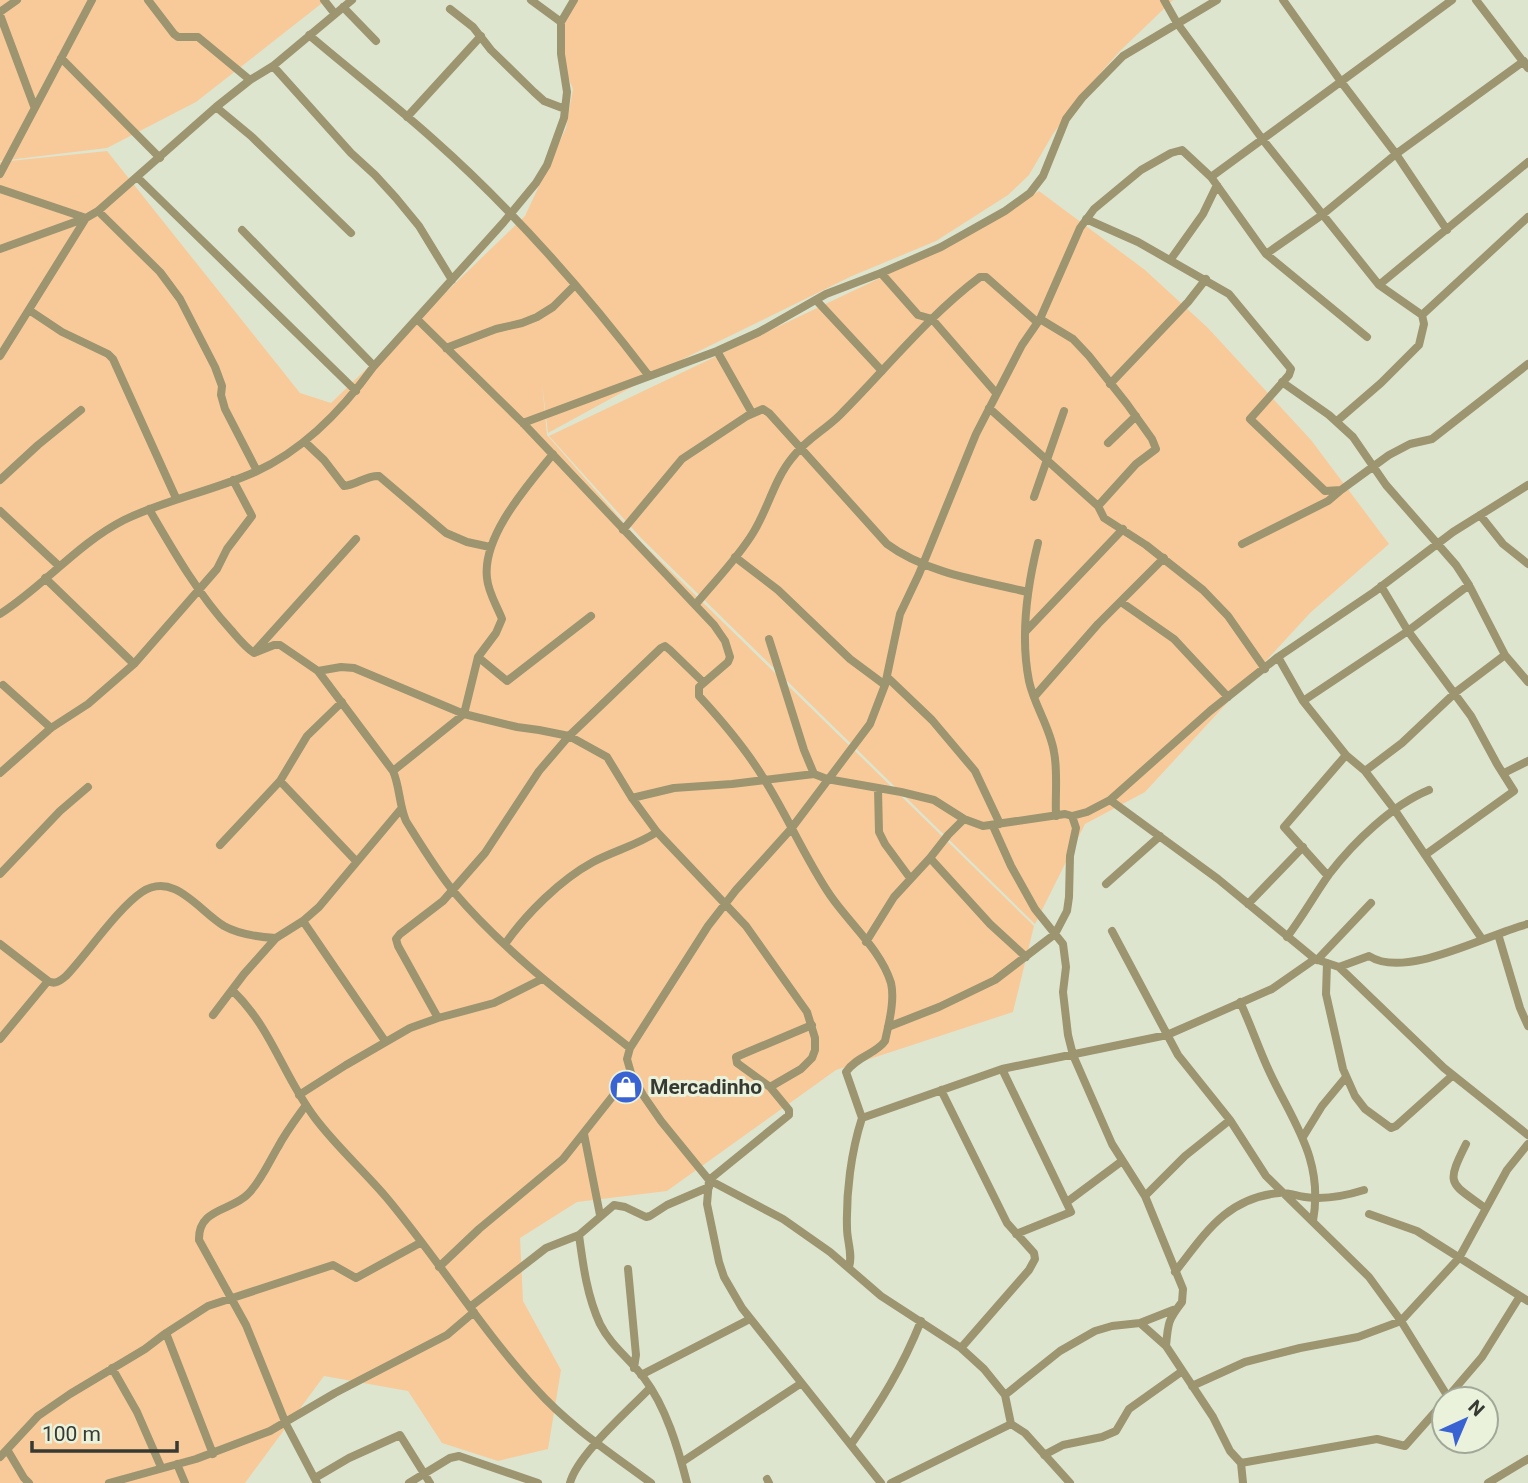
<svg xmlns="http://www.w3.org/2000/svg" width="1528" height="1483" font-family="Roboto,sans-serif">
<style>
.green{fill:#f8ca9a}
.lines{fill:none;stroke-linecap:round;stroke-linejoin:round}
.minor{stroke:#9d9470;stroke-width:8}
.labels{text-anchor:middle;stroke-width:6;stroke-linejoin:round;paint-order:stroke}
.poi-label{font-size:21px;font-weight:bold;fill:#373a32;stroke:#eaf2dc;text-anchor:start}
</style>
<rect width="100%" height="100%" fill="#dde5cf"/>
<path class="green" d="M0,0H326L196,102L107,148L0,161Z
M577,0H1173L1120,51L1082,94L1053,134L1029,175L1008,195L936,241L852,276L685,358L548,433L542,383L547,435L639,540L1034,926L1013,1012L836,1070L667,1191L577,1202L520,1238L523,1301L561,1370L548,1449L498,1461L442,1443L408,1391L324,1376L245,1483H0V162L107,151L300,393L331,403L525,216L566,128L573,89L567,74L563,51L564,21Z
M1039,191L1145,270L1208,328L1311,440L1389,544L1310,613L1145,792L1085,824L1035,924L641,538L549,436L943,248Z"/>
<g class="lines">
<path class="minor" d="M148,0L174,34L178,37H198L250,80
M324,0L335,14
M531,0L561,22
M1164,0L1177,23L1263,140L1379,285
M1283,0L1342,83L1396,154L1447,230
M1476,0L1528,68
M343,7L376,41
M450,9L473,27L491,50L534,92L544,101L565,109
M0,12L17,0
M0,15L34,106
M309,35C350,70 393,103 433,139C512,209 585,292 649,376
M61,58L160,158
M273,66L351,153L375,175L396,198L419,226L452,280
M216,107L251,136L351,233
M407,117L481,36
M0,174L92,0
M137,177L356,391
M1211,177L1452,0
M0,189L86,218
M98,211L160,272L180,299L215,367L222,386L221,395L225,409L257,471
M1086,219L1138,242L1229,294L1291,369L1289,375L1250,419L1325,491L1341,490L1389,455L1410,444L1432,439L1528,364
M242,230L374,366
M0,249L86,218L98,211L216,107L250,80L273,66L352,0
M1266,254L1322,215L1396,154L1524,61
M1171,259L1203,214L1217,185
M881,273L918,315L932,319L996,393
M816,300L882,371
M29,310L62,332L108,354L113,359L176,498
M1422,315L1528,217
M417,319L523,423L714,625L725,641L730,657L728,662L699,687V696C723,722 746,749 764,779C788,817 805,858 830,895C849,923 881,950 891,983C895,1000 889,1023 885,1041C876,1054 857,1056 846,1072L862,1118
M1040,319L1073,339L1089,356L1127,404L1152,439L1156,449L1136,464L1098,506
M446,348L496,329L522,323L537,317L553,307L575,285
M717,351L752,413
M0,356L86,218
M1282,382L1329,415L1353,437L1386,485L1456,565L1469,585L1505,655L1528,682
M1110,384L1188,302L1206,279
M989,408L1098,506L1104,518L1146,545L1203,590L1228,616L1265,669
M1337,421L1381,383L1419,345L1424,324L1422,315L1379,285L1528,162
M523,423L717,351L759,332L826,294L881,273L941,247L1005,211L1030,193L1043,176L1066,119L1082,98L1123,56L1217,0
M305,442L324,460L344,486C356,485 367,475 379,476L446,533L467,542L490,547
M1108,443L1136,416
M0,480L38,445L81,410
M1034,497L1064,411
M149,509C174,552 198,594 231,630C238,638 245,647 254,653L274,645H280L318,671L341,667L354,668L464,714L517,727L539,730L569,736L607,757L632,798L657,832L746,926L807,1012L815,1038V1050L812,1058L801,1069L770,1087L789,1110V1115L709,1180L707,1204L719,1262L724,1277L742,1308L881,1483
M0,511L59,566
M1480,515L1503,544L1528,564
M623,530L682,459L747,416L763,409L769,413L887,544C926,573 981,581 1028,592
M1038,543C1027,587 1020,636 1029,681C1034,705 1050,727 1054,752C1058,772 1055,795 1056,816
M1242,544L1328,501L1341,490
M735,557L778,590L850,659L885,685
M45,578L134,664
M1381,586L1408,631L1471,716L1497,764L1514,791L1425,855
M1121,602L1174,639L1228,697
M696,604C715,581 737,559 753,533C768,509 774,480 792,458C807,438 824,431 840,415C886,369 928,316 980,277H986L1037,322
M0,614C44,586 77,544 124,520C167,499 213,491 255,472C304,450 343,409 374,366L503,223L536,183L547,165L564,118L567,92L561,54V22L574,0
M1026,631L1123,529
M769,639L804,750L814,774
M256,650L356,539
M478,657L507,681L591,616
M1278,657L1303,701L1346,755L1365,771L1394,809L1482,939
M318,671L393,771C400,787 399,805 406,821C421,845 436,870 454,892C505,952 568,999 630,1048
M887,677L932,720L975,771L1000,824
M3,685L51,728
M1034,697L1098,624L1164,558
M1303,701L1408,631L1469,585
M393,771L464,714L478,657L496,633L502,619C497,606 488,592 487,578C482,536 528,485 553,454
M1365,771L1402,743L1456,692L1505,655
M0,773L51,728L88,704L134,664L217,569L227,549L252,516L233,480
M1504,773L1528,761
M280,781L356,861
M878,789L879,832L885,844L910,878
M632,798L674,788L732,784L814,774L827,779L901,792L934,800L964,819L983,826L1065,814L1072,816L1087,812L1110,800L1210,711L1278,657L1374,592L1453,532L1528,485
M1110,800L1218,879L1315,959L1339,967L1444,1068L1528,1135
M993,826L1011,866L1035,909L1063,944L1066,967L1063,992L1068,1035L1073,1055L1112,1144L1145,1196L1183,1289L1182,1302C1168,1320 1168,1323 1166,1346L1213,1417L1230,1451L1241,1463L1243,1483
M220,845L280,781L307,736L342,702
M930,858L990,924L1026,957
M0,874L60,811L88,787
M1328,876L1284,827L1346,755
M1106,884L1160,836
M1248,904L1303,847
M303,921L385,1041
M1112,931L1178,1055L1230,1120L1266,1176L1369,1277L1401,1321L1448,1397
M1498,934L1520,1008L1528,1026
M1287,937C1303,916 1315,894 1330,873C1354,842 1392,805 1429,790
M866,942L894,897L930,858L948,835L964,819
M0,944L48,981C55,985 60,981 66,976C87,954 118,908 142,892C174,871 199,911 224,926C240,935 259,937 276,938
M505,944C526,914 560,880 593,862C614,851 637,845 657,832
M1317,960L1371,903
M1327,963L1326,994L1343,1069L1355,1096L1365,1109L1391,1128L1396,1126L1453,1075
M1339,967L1369,956C1406,980 1487,934 1528,924
M232,990C272,1028 283,1076 315,1118C336,1146 363,1170 386,1197C438,1259 481,1329 536,1389C569,1426 612,1454 651,1483
M1240,1002C1251,1025 1259,1050 1270,1073C1294,1124 1324,1160 1313,1221
M213,1015L244,974L276,938L303,921L319,907L401,809
M438,1018L398,946L396,939L400,934L443,901L485,853L539,771L569,736L661,648L665,646L670,650L703,682
M888,1027L939,1007L995,980L1055,934L1067,911L1069,897L1070,856L1076,828L1072,816
M0,1039L48,981
M1002,1069L1071,1212L1016,1234
M770,1087L737,1063L736,1057L812,1025
M941,1090L1007,1223L1034,1253L1035,1259L1029,1270L961,1348
M299,1095L346,1065L410,1028L438,1018L494,1003L542,979
M306,1105C296,1119 286,1132 278,1147C269,1162 261,1181 248,1194C232,1211 198,1208 199,1240L246,1325L286,1424L317,1483
M584,1134L600,1215
M1303,1137L1322,1106L1346,1077
M1466,1144C1445,1186 1450,1182 1485,1208
M1145,1196L1185,1156L1230,1120
M1067,1202L1122,1161
M1369,1214L1417,1231L1528,1301
M579,1235C583,1265 587,1296 600,1324C611,1346 630,1359 644,1378C666,1407 678,1448 687,1483
M439,1267L479,1229L563,1159L631,1073
M849,1267C853,1255 847,1241 847,1228C846,1193 851,1152 862,1118L1002,1069L1167,1035L1272,989L1315,959
M628,1269L636,1355L634,1368
M1175,1272C1205,1234 1226,1198 1279,1193C1287,1192 1297,1196 1305,1197C1326,1200 1345,1196 1364,1190
M470,1307L546,1248L579,1235L614,1205L625,1207L646,1217L650,1216L667,1205L709,1187
M1140,1323L1166,1346
M166,1333L213,1454
M112,1368L137,1412L161,1467
M641,1375L750,1319
M1192,1386L1245,1362L1300,1348L1358,1337L1401,1321L1459,1258L1507,1170L1528,1144
M1005,1395L984,1369L961,1348L881,1296L830,1252L783,1219L709,1180L661,1121L643,1095L631,1073L627,1059L630,1048L708,926L736,890L791,829L870,724L885,685L900,614L919,574L976,434L1022,345L1040,319L1080,228L1094,209L1141,170L1171,153L1182,150L1211,177L1266,254L1367,337
M1446,1399L1482,1357L1520,1296
M1011,1424L1025,1433L1070,1483
M852,1443C881,1402 902,1368 921,1321
M8,1451L24,1478L29,1483
M1044,1455L1063,1445L1102,1437L1116,1431L1129,1409L1181,1372
M0,1457L38,1416L70,1394L145,1349L166,1333L208,1306L333,1265L356,1278L420,1243
M682,1462L800,1384
M1241,1463L1377,1439L1405,1446L1444,1402
M177,1464L185,1483
M315,1478L349,1458L400,1435L430,1483
M767,1479L769,1483
M109,1483L196,1459L270,1431L335,1393L447,1335L474,1312
M409,1483L450,1458L459,1456L538,1483
M570,1483C577,1455 628,1411 650,1388
M891,1483L1011,1424L1005,1395L1060,1351L1095,1331L1112,1326L1140,1323L1173,1310
M1488,1483L1528,1459"/>
</g>
<defs>
<symbol id="shop-disc" viewBox="-11 -11 22 22"><circle r="9.5" fill="#3962d3" stroke="#eaf2dc"/><path d="M-5-2.5h2.3a2.7 3.5 0 0 1 5.4 0H5L5.5 6h-11ZM-1.5-2.5h3a1.5 2.3 0 0 0-3 0Z" fill="#fff"/></symbol>
</defs>
<g fill-rule="evenodd">
<use href="#shop-disc" x="607" y="1068" width="38" height="38"/>
</g>
<g class="labels">
<g class="poi-label">
<text x="650" y="1094">Mercadinho</text>
</g>
</g>
<g transform="translate(1465 1420) rotate(44)"><circle r="33" fill="#eaf2dc" stroke="#a2a898" stroke-width="2"/>
<path d="M0-5L12 26L0 18L-12 26Z" fill="#3962d3"/>
<text y="-10" font-size="19" font-weight="bold" text-anchor="middle" fill="#373a32">N</text>
</g>
<path d="M32 1441v10h145v-10" fill="none" stroke="#373a32" stroke-width="3.5"/>
<text x="42" y="1441" font-size="21" fill="#373a32" stroke="#eaf2dc" stroke-width="5" paint-order="stroke">100 m</text>
</svg>
